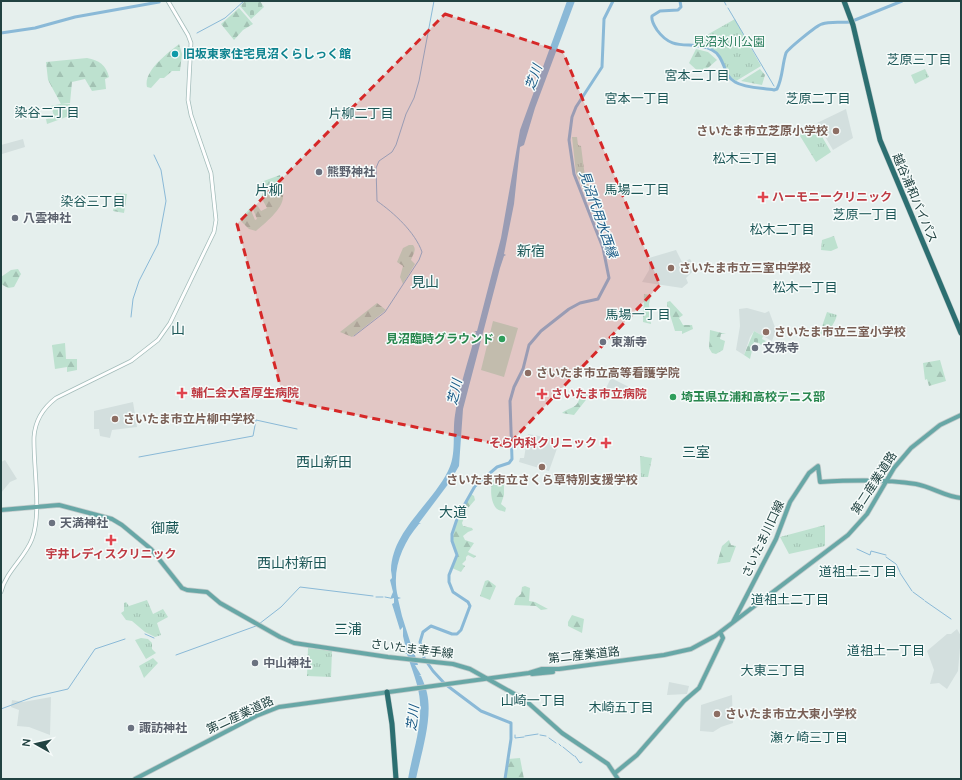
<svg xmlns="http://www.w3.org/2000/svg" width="962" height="780" font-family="Ubuntu,'Noto Sans JP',sans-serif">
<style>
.built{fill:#d3dfde}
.green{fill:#bde1cf}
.forest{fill:url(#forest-firs)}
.cemetery{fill:url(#cemetery-stones)}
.park{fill:url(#park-tufts)}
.water{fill:#8ab9d7}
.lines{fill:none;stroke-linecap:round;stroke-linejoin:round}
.stream{stroke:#8ab9d7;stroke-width:1}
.river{stroke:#8ab9d7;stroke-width:3}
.secondary-casing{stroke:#a3bcba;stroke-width:4.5}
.primary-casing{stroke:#c1caca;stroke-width:5.5}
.highway-casing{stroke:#c1caca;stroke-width:6}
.secondary{stroke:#fff;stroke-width:3}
.primary{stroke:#67a7a6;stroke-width:4}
.highway{stroke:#2c6f71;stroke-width:5}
.marked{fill:#d62828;fill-opacity:0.2;stroke:#d62828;stroke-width:3;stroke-dasharray:8 5;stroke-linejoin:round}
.culture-dot{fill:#0f9aa8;stroke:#f6fbfa;stroke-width:1.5}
.education-dot{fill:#8d6e63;stroke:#f6fbfa;stroke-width:1.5}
.worship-dot{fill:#6b7280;stroke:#f6fbfa;stroke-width:1.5}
.health-dot{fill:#e0444e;stroke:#f6fbfa;stroke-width:1.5}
.leisure-dot{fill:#2e9e5b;stroke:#f6fbfa;stroke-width:1.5}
.labels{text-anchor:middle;stroke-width:3;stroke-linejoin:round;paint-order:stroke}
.park-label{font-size:12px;fill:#297d5d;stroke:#f6fbfa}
.culture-label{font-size:12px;font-weight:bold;fill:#0d838f;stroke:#f6fbfa;text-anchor:start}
.education-label{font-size:12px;font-weight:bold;fill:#785e54;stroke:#f6fbfa;text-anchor:start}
.worship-label{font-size:12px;font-weight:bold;fill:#5b616d;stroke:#f6fbfa;text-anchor:start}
.health-label{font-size:12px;font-weight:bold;fill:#be3a42;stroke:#f6fbfa;text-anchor:start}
.street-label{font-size:12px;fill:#224342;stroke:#f6fbfa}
.leisure-label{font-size:12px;font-weight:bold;fill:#27864d;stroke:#f6fbfa;text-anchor:end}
.neighbourhood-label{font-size:13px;fill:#1c5757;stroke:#f6fbfa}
.water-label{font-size:13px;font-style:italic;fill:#175884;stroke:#f6fbfa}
.quarter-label{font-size:14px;fill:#1c5757;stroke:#f6fbfa}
</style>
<defs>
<pattern id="forest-firs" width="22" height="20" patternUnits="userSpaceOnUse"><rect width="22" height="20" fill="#bde1cf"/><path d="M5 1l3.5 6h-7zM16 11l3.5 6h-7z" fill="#a2c2b3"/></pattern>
<pattern id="cemetery-stones" width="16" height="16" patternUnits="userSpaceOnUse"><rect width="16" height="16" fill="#bde1cf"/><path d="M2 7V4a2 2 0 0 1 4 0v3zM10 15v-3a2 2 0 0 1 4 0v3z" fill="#a2c2b3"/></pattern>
<pattern id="park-tufts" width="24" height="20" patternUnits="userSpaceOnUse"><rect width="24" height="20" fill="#bde1cf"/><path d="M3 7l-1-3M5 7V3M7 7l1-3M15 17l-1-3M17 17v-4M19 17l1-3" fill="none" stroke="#a2c2b3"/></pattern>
</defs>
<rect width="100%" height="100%" fill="#e5efed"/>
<path class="built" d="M846,109L853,138L833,150L817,123Z
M23,139L25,147L2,154L1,145Z
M676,250L682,262L690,259L693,264V271L686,278L688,283L682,288L642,282L649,270V258Z
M747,308L765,313L769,311L776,330L772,341L754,331L750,337L744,355L736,350L740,326L739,309Z
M611,378L633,389L629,401L606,388Z
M133,402L137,427L112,430L110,438L100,436L99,429H94V411Z
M528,434L560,440L549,471L519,462L520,458H524Z
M5,460L17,479L10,482L1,493V462Z
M957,629L961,636L958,671L947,689L939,683L930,684L934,670L927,651L947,634H951Z
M669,682L689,686L687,694L667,695Z
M732,695L733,723L721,727L713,732L700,731L701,705Z
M51,697L50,735L29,727L17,726L19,710L11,707L12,700L23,702Z"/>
<path class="green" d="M60,104H70L69,116L47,124L46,119L54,116L51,106Z
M493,321L518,328L504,377L481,370Z"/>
<path class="forest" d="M239,8L253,24L243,30L234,40L221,24Z
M179,44L182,54L180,71H172L164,78H160L151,88L147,87C143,71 168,53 179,44Z
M696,49L708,52L717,60L701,74L689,63Z
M87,58C99,60 106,65 109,77L105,79L106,89L92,91L85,79L72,82L70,103L61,104L48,80L46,62Z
M760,69L765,75L762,85L741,81Z
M280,175C281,182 284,190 283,197C283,209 264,224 256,231L249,229L240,220L250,208L255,220L257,219L252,207L257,205L261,211L267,208L261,197L263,192L261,182Z
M409,245H413C417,250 413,254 411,260L415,264L403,284L400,277L403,266L397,262L403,248Z
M18,269L21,274L14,287L8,288L1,284V277L11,270Z
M670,301L683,315L679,318L683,325H692L693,329L682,334V331H675L667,305V302Z
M377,303L386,310L352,337L340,332Z
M710,330L726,334H721L720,339L725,341L723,350L716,354L712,353L709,348Z
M65,343L66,359H77V370L67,372V367L55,369L52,345Z
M940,360L946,381L929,386L927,379L925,380L923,363Z
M582,392L589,396L574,415L562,413C567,408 576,409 579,400L573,398Z
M496,476L504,479V495L501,504L506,508L505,512C503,511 497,510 496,508C490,501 489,483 496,476Z
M471,494L474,496L475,500L468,508L462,523L463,526L472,528L473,530L468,532L463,536L465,540L474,543L468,552L476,556L474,558L468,555L466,557V560L462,564L465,566L461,572L452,568C461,551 452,550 453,538C454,523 463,506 471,494Z
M729,540L731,545L736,546L730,562L717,564L722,546Z
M488,580L496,586L490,600L480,596L485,581Z
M525,586L530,588L529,601L535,602L548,609L541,610L536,606L514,605L516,598L521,594L522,587Z
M572,615L584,619L582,633L568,626V622Z
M520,758L524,779H505L508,759Z"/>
<path class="cemetery" d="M245,1H260L264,7L251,19L240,6Z
M116,193L127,194L124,213L113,211Z
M754,331L763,336L762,339L766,341L761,345L759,343L754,342L750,359L744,355Z"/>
<path class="park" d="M735,19L761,66L736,81C718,68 729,50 698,45L705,36Z
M925,69L929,77L915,84L911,75Z
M814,123L831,152L816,162L797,131Z
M572,137H577L578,145L581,146L585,177L592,193L587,197L576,173Z
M834,236L838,248L831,251L821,250L822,240Z
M644,294L651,295L649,304L651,324L643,322Z
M827,312L837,315C835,323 830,327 829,335H819Z
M640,456L652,458L648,477H641Z
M825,525V546L789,554L780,537Z
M147,600L153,614L163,609L168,617L157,623L161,635L155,637L145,632L132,621L126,620L121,613L124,611V603L126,602L129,606Z
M141,638L148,639L152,643V649L156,653L146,659L135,640Z
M308,648L332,651L331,677L307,676Z
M153,658L158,663L144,678L139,666Z"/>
<path class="water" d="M567,1H575L535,108L524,145L520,147L514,204L504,254L506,255L504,256L500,268L463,409L459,466L449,483L419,523L421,524H419C402,544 391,571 398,597L401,598L398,599L402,616L413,651H416L414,652L418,665H415L421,675L419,676H421C423,681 426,687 427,693C433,718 421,754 416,779H408C412,755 422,727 420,702C419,686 412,670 407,654H404L407,653L403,636V627L400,630L392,604L394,603V606V598L390,599L393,592L390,580L392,578C392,575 391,571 391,570C392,531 431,505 448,471C457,454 452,434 455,415C459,387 469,359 476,332L474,331H477L501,238L520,130Z"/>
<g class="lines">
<path class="stream" d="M724,1L726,5
M159,2L164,1
M728,8L774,86
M178,21L182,28
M197,33L225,18L244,1
M131,317L133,299L139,281L158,244L166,201L161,170L154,155
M354,336L385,312L419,260L422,252C415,232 394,213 377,201L376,168L379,161L392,152L396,145L406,114L414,98L419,81L434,1
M139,457L253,436L256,420L297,429
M857,549L870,555L871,551L886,555
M886,557L896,564L900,572
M900,573L912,591
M913,592L924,600
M376,597H383
M385,597L390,598
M925,601L951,619
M259,624L281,607L300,587L373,596
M145,634L154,638
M176,655L256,626
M1,709L33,697L68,689L95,649L125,639
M515,735V738L524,737
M540,735L546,736
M525,736L538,734
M549,738L556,743
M559,744L561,746
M563,747L574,756
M575,756L580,763L582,762"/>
<path class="river" d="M680,1L681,7L678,10L660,11L652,16C651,21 654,25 657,30C674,54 692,39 712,50C725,56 723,76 735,82C745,88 763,88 774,90L777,89C783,77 782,65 786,53C788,49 817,25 822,24C830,21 841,23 850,22
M855,20L902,1
M1,33L35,28L75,17L159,2
M505,779L511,739V723L481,711L445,684L433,671L424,658L420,642L423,632L431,626L452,634H457L461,630L470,606L468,602L453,592L449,582V575L457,555L452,541V534L458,516L475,486L497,467L509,463L512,459L510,401L514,387L523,369L529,345L541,331L569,309L580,303L598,299L609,278L603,248L574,174L569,140L572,117L576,107L602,67L604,19L613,1"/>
<defs>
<path id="secondary" d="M1,592C6,571 25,558 32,539C42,514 33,465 34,437C35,421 43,408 56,398L131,361L158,340L170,323L214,232L216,220L211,173L191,115L188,100L191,43L188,35L168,1"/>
<path id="primary" d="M1,510L59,505L112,519L122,525L151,549L182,588L187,590L207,592L220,603L280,637L294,643L388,657L453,664L470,669L525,700L562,733L608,764L618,779
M733,622L776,539L790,502L809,473L818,466L820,482C852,480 885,479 916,484C932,487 946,497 961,498
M532,674L553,672
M615,773L637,755L684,701L699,688L723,638L721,634
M135,779L256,716L279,707L529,673L542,669H559L664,655L691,649L715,636L848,535L867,514L894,468L911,448L940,425L961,415"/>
<path id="highway" d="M844,1L853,25L880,140L961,333
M387,692L392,724L396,779"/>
</defs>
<use href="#secondary" class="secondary-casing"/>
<use href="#primary" class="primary-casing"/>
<use href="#highway" class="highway-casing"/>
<use href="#secondary" class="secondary"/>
<use href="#primary" class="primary"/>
<use href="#highway" class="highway"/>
</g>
<path class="marked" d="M445,14L563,52L660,285L507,446L284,400L237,224Z"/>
<circle class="culture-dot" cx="175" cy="54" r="4"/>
<g class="education-dot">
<circle cx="836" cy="131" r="4"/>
<circle cx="671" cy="268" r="4"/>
<circle cx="766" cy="332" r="4"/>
<circle cx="528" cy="373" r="4"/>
<circle cx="115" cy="419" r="4"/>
<circle cx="542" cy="467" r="4"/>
<circle cx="717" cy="714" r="4"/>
</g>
<g class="worship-dot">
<circle cx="319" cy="172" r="4"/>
<circle cx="15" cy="218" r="4"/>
<circle cx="603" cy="342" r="4"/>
<circle cx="755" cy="348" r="4"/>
<circle cx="52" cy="523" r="4"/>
<circle cx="255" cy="663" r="4"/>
<circle cx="131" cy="728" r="4"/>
</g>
<g class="health-dot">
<path d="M761 191h4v4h4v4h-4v4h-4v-4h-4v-4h4z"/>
<path d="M180 387h4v4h4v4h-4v4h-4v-4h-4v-4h4z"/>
<path d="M540 388h4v4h4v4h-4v4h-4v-4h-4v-4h4z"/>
<path d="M604 437h4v4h4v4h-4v4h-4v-4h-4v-4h4z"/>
<path d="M109 534h4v4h4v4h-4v4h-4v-4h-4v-4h4z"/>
</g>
<g class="leisure-dot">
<circle cx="502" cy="339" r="4"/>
<circle cx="673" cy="397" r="4"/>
</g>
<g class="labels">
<g class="park-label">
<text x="729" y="46">見沼氷川公園</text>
</g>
<g class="culture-label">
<text x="183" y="58">旧坂東家住宅見沼くらしっく館</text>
</g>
<g class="education-label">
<text x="828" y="135" text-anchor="end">さいたま市立芝原小学校</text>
<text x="679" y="272">さいたま市立三室中学校</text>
<text x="774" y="336">さいたま市立三室小学校</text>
<text x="536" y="377">さいたま市立高等看護学院</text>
<text x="123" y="423">さいたま市立片柳中学校</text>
<text x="542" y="484" text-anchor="middle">さいたま市立さくら草特別支援学校</text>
<text x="725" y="718">さいたま市立大東小学校</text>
</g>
<g class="worship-label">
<text x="327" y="176">熊野神社</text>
<text x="23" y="222">八雲神社</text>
<text x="611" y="346">東漸寺</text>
<text x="763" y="352">文殊寺</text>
<text x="60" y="527">天満神社</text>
<text x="263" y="667">中山神社</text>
<text x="139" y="732">諏訪神社</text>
</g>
<g class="health-label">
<text x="772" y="201">ハーモニークリニック</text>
<text x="191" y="397">輔仁会大宮厚生病院</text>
<text x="551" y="398">さいたま市立病院</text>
<text x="597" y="447" text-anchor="end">そら内科クリニック</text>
<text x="111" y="558" text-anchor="middle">宇井レディスクリニック</text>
</g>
<g class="street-label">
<text transform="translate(915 198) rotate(67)" y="4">越谷浦和バイパス</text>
<text transform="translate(874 483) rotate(-57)" y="4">第二産業道路</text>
<text transform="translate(763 539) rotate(-65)" y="4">さいたま川口線</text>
<text transform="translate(412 649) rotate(7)" y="4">さいたま幸手線</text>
<text transform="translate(584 655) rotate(-6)" y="4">第二産業道路</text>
<text transform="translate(240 715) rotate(-25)" y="4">第二産業道路</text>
</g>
<g class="leisure-label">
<text x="494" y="343">見沼臨時グラウンド</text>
<text x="681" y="401" text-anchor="start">埼玉県立浦和高校テニス部</text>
</g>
<g class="neighbourhood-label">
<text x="919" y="64">芝原三丁目</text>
<text x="697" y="80">宮本二丁目</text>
<text x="637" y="103">宮本一丁目</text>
<text x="818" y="103">芝原二丁目</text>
<text x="47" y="117">染谷二丁目</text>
<text x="361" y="118">片柳二丁目</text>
<text x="745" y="163">松木三丁目</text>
<text x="637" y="194">馬場二丁目</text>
<text x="93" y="206">染谷三丁目</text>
<text x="865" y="219">芝原一丁目</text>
<text x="782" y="234">松木二丁目</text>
<text x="805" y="292">松木一丁目</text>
<text x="638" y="319">馬場一丁目</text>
<text x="858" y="576">道祖土三丁目</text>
<text x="790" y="604">道祖土二丁目</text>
<text x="886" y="655">道祖土一丁目</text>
<text x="773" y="675">大東三丁目</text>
<text x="533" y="705">山崎一丁目</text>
<text x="621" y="712">木崎五丁目</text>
<text x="809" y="742">瀬ヶ崎三丁目</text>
</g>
<g class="water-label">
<text transform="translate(533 77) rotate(-71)" y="5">芝川</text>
<text transform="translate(599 214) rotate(71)" y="5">見沼代用水西縁</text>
<text transform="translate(454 392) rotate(-77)" y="5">芝川</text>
<text transform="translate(412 718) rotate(-83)" y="5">芝川</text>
</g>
<g class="quarter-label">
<text x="269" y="195">片柳</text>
<text x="531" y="256">新宿</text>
<text x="425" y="287">見山</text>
<text x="178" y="334">山</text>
<text x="696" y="457">三室</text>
<text x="324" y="467">西山新田</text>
<text x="453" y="517">大道</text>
<text x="165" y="533">御蔵</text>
<text x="292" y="568">西山村新田</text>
<text x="348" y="634">三浦</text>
</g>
</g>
<rect width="962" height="780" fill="none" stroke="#224342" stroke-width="4"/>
<g transform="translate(36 744) rotate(278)" stroke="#f6fbfa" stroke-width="3" paint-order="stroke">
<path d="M0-3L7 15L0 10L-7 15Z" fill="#224342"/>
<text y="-6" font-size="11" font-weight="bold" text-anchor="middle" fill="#224342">N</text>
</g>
</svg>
